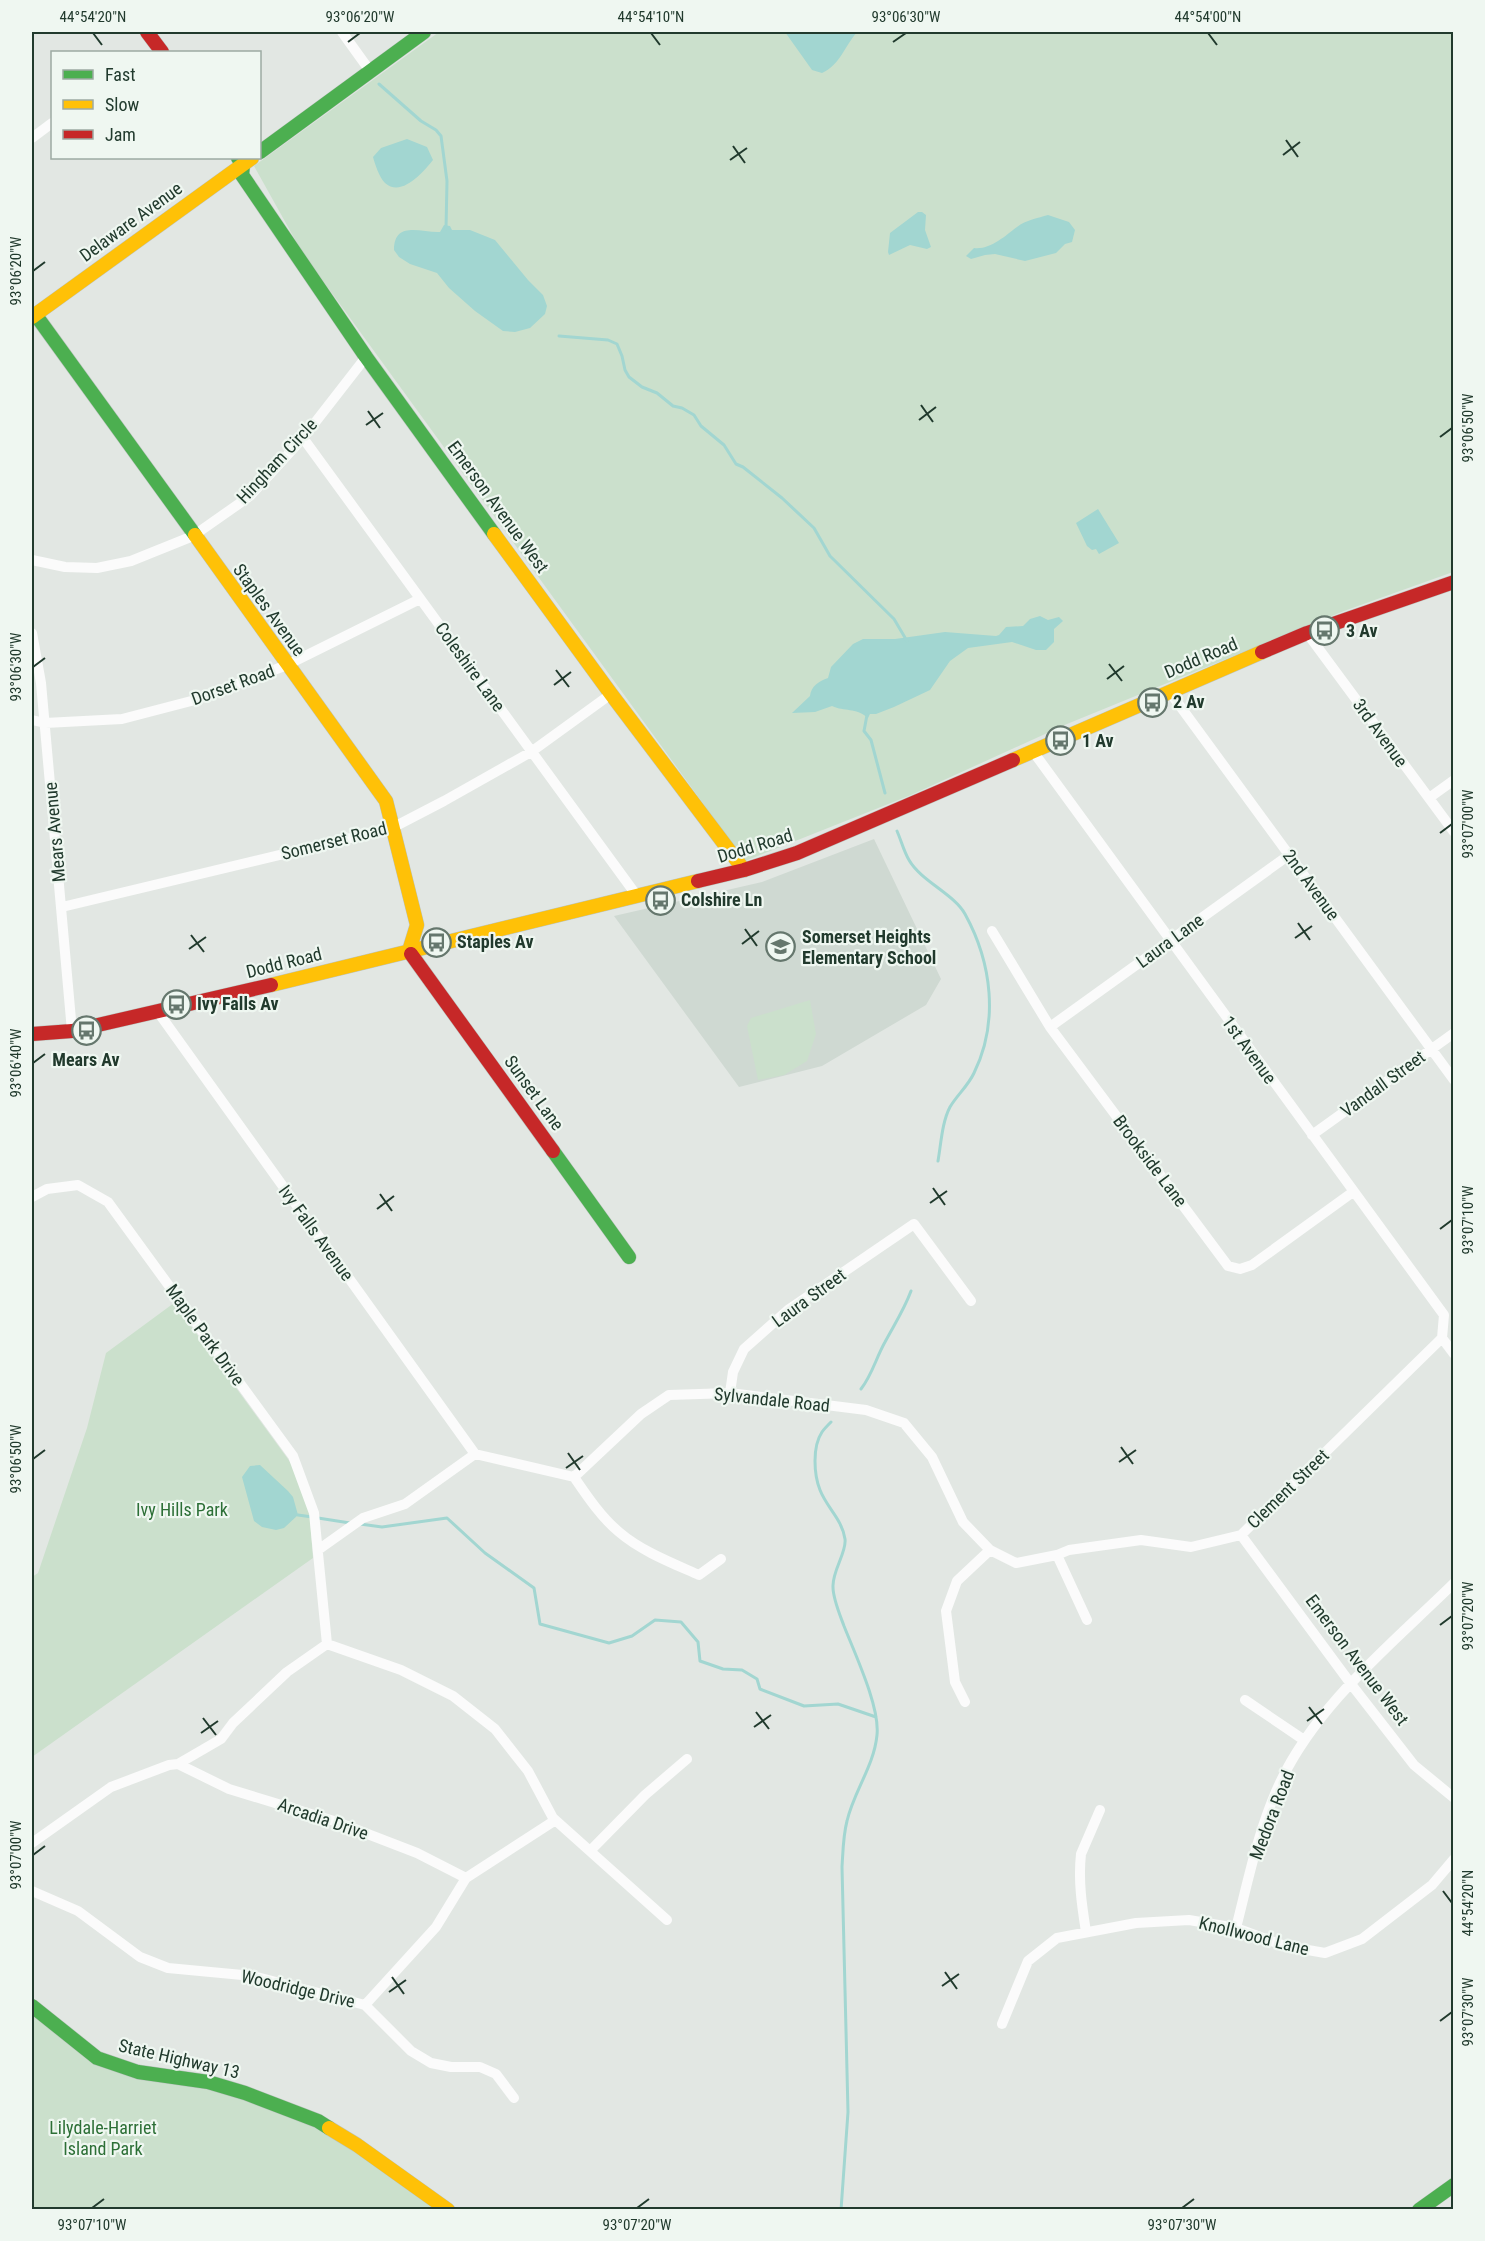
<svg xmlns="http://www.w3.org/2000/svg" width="1485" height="2241" font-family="'Roboto Condensed',sans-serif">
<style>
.built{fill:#cfd9d2}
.green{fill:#cbe0cc}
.water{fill:#a2d6d1}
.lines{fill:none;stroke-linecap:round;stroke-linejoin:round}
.stream{stroke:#a2d6d1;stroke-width:3}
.fast-casing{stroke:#bbc4bf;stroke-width:15}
.slow-casing{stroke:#bbc4bf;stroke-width:15}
.jam-casing{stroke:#bbc4bf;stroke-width:15}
.street{stroke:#fbfbfb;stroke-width:10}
.fast{stroke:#4caf50;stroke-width:14}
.slow{stroke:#ffc107;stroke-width:14}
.jam{stroke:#c62828;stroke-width:14}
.ticks{fill:none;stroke:#213a2d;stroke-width:2}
.labels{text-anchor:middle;stroke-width:4.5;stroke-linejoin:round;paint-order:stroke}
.street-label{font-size:18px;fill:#213a2d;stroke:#eff7f1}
.poi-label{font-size:18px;font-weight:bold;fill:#213a2d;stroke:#eff7f1;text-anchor:start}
.park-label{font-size:18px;fill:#2c6f36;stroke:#eff7f1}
.neatline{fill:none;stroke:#213a2d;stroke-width:2}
.ticks-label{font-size:15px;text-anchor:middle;fill:#213a2d}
</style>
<rect width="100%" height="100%" fill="#e2e7e3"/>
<path class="built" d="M874,839L941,979L926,1005L822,1066L739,1087L614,916L762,882Z"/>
<path class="green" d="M439,32H1453V572L1344,611L1067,724L911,795L745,861L302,252L254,166Z
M810,1000L816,1034L807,1061L784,1075L758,1080L747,1026L751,1018Z
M174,1303L296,1470L309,1506L313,1558L32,1757V1577L38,1573L87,1428L106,1353Z
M32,2011L106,2067L256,2095L350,2140L435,2210L32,2209Z"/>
<path class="water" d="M785,32H857C845,46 839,66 822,73L812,70Z
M407,139L427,147L433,160C424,171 402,198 385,183C379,177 375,164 373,157L381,148Z
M918,212H922L926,215L925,230L931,247L927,249L910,245L889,255L888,252L890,233Z
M1048,215L1069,222L1075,230L1072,242L1065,244L1056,253L1025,261L995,254L985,255L971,259L966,256L974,248C990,250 1005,236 1017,227C1026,220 1038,218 1048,215Z
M444,225L450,226L452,230H470L495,240L528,280L543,295L547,306L545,314L530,328L515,332L503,331L475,311L449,288L437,273L410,264L399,257L394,250C394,220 422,233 440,232Z
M1098,509L1119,543L1099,554L1096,549L1092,550L1087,546L1076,523Z
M1040,616L1048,620L1059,617L1063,621L1054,629V642L1046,650H1036L1012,642L968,648L950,661L930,690L894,707L876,714H870L868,718C855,707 845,712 832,706L815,712L792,713L810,696C811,686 819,681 828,678L831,667L853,644L863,639H895L945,632L996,636L999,635L1006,627L1023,626L1030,619Z
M260,1465L288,1491L293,1497L298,1515L284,1528L276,1530L262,1527L254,1521L242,1477L250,1466Z"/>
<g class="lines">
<path class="stream" d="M379,84L421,121L436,130L441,136L447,181L446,229
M559,336L608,340L617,344L622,356L625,370L629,377L642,387L657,393L673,406L682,408L694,415L701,426L724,445L736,464L743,467L782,498L814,528L830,556L894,619L907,641
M867,715L864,731L871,740L885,793
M897,831C901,840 904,852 909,860C921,881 954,894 965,914C992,963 999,1022 974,1073C968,1086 957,1095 950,1107C942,1122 941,1144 938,1161
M861,1389C872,1375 876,1358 885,1342C894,1325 904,1310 911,1291
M831,1422C828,1425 824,1429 822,1432C812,1447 814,1475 820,1490C827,1508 842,1519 845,1539C847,1552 832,1571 833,1587C833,1599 840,1615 844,1626C855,1654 880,1707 877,1735C874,1766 854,1791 847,1821C843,1836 843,1852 842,1867L848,2112L841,2210
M298,1515L312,1517
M318,1518L350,1523
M360,1524L382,1527L447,1518L485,1553L534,1588L540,1624L609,1643L632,1636L655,1620L681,1622L698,1642L700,1661L723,1669L742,1670L757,1679L760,1689L804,1706L838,1704L876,1717"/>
<defs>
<path id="fast" d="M260,152L424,32
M238,158L243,165L242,175L366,357L494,534
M35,314L195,535
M553,1151L629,1257
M32,2006L97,2058L138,2072L208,2082L245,2093L318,2121L329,2128
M1419,2210L1454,2185"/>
<path id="slow" d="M32,317L252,158
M494,534L611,694L744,870
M195,535L386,801L417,925L409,951L411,954
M1013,760L1262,652
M271,985L698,881
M329,2128L357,2145L448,2210"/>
<path id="jam" d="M147,32L162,52
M1262,652L1307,633L1454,582
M698,881L744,870L797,853L1013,760
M411,954L553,1151
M32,1034L72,1031L271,985"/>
</defs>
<use href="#fast" class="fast-casing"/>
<use href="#slow" class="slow-casing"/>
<use href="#jam" class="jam-casing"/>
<path class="street" d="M342,32L370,71
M32,138L52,123
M303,438L637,896
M32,560L65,567L97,568L131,561L193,536L250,496L303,438L366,357
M32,633L41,683L72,1031
M1307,633L1454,832
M1169,691L1454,1080
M32,720L45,723L122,719L195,700L287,665L420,599
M1032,750L1444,1315L1442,1338L1454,1354
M1429,798L1454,780
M62,907L392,828L444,801L531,752L611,694
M992,931L1050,1027L1228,1266L1240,1269L1252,1265L1353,1192
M158,1012L475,1454
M1050,1027L1289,855
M1312,1135L1454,1033
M32,1197L47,1189L78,1185L108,1202L293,1456L314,1513L327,1644
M730,1393L733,1372L744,1349L788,1310L914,1224L971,1301
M574,1477L641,1414L669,1395L730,1393L866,1410L904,1423L932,1457L963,1522L990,1550L1016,1563L1057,1555L1069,1550L1141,1540L1191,1547L1241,1535L1442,1338
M574,1477C587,1496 601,1517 619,1532C641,1551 672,1563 699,1575L721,1559
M1241,1535L1351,1684L1414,1765L1454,1798
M318,1550L363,1518L405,1504L475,1454L574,1477
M1057,1555L1087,1620
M327,1644L401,1670L453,1696L495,1729L528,1771L553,1818L667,1920
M1245,1700L1304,1740
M965,1702L955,1682L946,1611L957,1581L990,1550
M178,1764L229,1789L334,1821L417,1853L466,1878
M32,1843L111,1787L169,1765L178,1764L221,1739L233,1723L287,1672L327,1644
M590,1851L645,1795L687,1759
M32,1891L78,1911L140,1957L168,1968L253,1976L365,2005L411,2051L431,2063L451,2067H480L496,2074L514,2098
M1236,1928C1248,1881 1258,1831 1278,1787C1315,1705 1391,1645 1454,1583
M1086,1932C1082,1906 1078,1881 1081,1854L1100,1810
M365,2005L436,1927L466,1878L554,1821L553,1818
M1002,2024L1028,1961L1057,1938L1136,1923L1189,1920L1236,1928L1285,1946L1325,1953L1362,1939L1432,1885L1454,1859"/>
<use href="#fast" class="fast"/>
<use href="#slow" class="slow"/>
<use href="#jam" class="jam"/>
</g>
<path class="ticks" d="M93,33L102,45M651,33L660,45M1208,33L1217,45M348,42L360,33M893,42L906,33M1286,140L1298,157M733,146L745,163M1283,155L1300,142M730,160L747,148M33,271L45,262M921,405L933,422M368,411L380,428M919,420L936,407M366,425L383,413M1440,437L1452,428M1109,664L1122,681M33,667L45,658M556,670L569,687M1107,679L1124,666M554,685L571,672M1440,833L1452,824M1298,923L1310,940M745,929L757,946M191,935L204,952M1295,938L1312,926M742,944L759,931M189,949L206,937M33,1063L45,1054M933,1188L945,1205M380,1194L392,1211M930,1203L947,1191M377,1209L394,1196M1440,1229L1452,1220M1121,1447L1133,1464M568,1453L580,1470M33,1459L45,1450M1119,1462L1136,1450M566,1468L583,1456M1440,1625L1452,1616M1309,1707L1322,1724M756,1712L769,1729M203,1718L216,1735M1307,1721L1324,1709M754,1727L771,1715M201,1733L218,1721M33,1855L45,1846M1443,1891L1452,1903M945,1972L957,1989M392,1977L404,1994M942,1986L959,1974M389,1992L406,1980M1440,2021L1452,2012M92,2208L104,2199M637,2208L649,2199M1182,2208L1194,2199"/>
<defs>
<symbol id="bus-ring" viewBox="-11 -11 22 22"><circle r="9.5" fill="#eff7f1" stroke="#65776d" stroke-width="1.5"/><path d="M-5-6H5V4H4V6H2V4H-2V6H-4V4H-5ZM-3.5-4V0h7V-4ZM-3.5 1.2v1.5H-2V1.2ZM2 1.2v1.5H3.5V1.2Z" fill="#65776d"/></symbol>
<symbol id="school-ring" viewBox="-11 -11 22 22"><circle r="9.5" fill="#eff7f1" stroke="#65776d" stroke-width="1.5"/><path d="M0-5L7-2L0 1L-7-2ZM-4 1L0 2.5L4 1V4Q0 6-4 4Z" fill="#65776d"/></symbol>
</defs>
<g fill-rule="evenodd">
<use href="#bus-ring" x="1308" y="614" width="33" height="33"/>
<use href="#bus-ring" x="1136" y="686" width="33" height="33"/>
<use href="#bus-ring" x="1044" y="724" width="33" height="33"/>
<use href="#bus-ring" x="644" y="884" width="33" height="33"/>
<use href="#bus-ring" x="420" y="926" width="33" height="33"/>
<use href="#school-ring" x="764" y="930" width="33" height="33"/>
<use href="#bus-ring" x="160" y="988" width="33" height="33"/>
<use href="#bus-ring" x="70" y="1014" width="33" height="33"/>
</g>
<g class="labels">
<g class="street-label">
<text transform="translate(131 222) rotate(-36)" y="6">Delaware Avenue</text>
<text transform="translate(277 461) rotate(-47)" y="6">Hingham Circle</text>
<text transform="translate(498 507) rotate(54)" y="6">Emerson Avenue West</text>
<text transform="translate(269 610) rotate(54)" y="6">Staples Avenue</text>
<text transform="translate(1201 658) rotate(-23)" y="6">Dodd Road</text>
<text transform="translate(470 667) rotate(54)" y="6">Coleshire Lane</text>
<text transform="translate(233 685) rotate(-20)" y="6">Dorset Road</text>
<text transform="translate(1380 733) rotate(54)" y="6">3rd Avenue</text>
<text transform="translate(55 832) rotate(-95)" y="6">Mears Avenue</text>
<text transform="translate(334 841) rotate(-14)" y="6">Somerset Road</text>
<text transform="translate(755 846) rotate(-17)" y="6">Dodd Road</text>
<text transform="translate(1311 885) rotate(54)" y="6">2nd Avenue</text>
<text transform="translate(1170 941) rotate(-36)" y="6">Laura Lane</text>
<text transform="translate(284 963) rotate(-14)" y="6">Dodd Road</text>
<text transform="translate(1249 1050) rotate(54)" y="6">1st Avenue</text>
<text transform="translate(1383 1084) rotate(-36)" y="6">Vandall Street</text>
<text transform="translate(534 1093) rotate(54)" y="6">Sunset Lane</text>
<text transform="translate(1150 1161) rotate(53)" y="6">Brookside Lane</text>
<text transform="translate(316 1233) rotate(54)" y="6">Ivy Falls Avenue</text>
<text transform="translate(809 1298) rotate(-36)" y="6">Laura Street</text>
<text transform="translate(205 1335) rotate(54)" y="6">Maple Park Drive</text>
<text transform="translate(772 1400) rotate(6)" y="6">Sylvandale Road</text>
<text transform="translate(1288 1489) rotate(-44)" y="6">Clement Street</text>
<text transform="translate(1357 1660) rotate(53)" y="6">Emerson Avenue West</text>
<text transform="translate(1272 1815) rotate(-69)" y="6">Medora Road</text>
<text transform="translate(323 1819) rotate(19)" y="6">Arcadia Drive</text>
<text transform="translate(1254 1936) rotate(14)" y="6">Knollwood Lane</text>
<text transform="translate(298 1989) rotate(13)" y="6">Woodridge Drive</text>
<text transform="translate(179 2059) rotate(13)" y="6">State Highway 13</text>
</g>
<g class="poi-label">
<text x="1346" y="637">3 Av</text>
<text x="1173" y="708">2 Av</text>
<text x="1082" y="747">1 Av</text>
<text x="681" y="906">Colshire Ln</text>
<text x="802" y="943">Somerset Heights<tspan x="802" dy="21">Elementary School</tspan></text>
<text x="457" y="948">Staples Av</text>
<text x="197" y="1010">Ivy Falls Av</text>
<text x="86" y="1066" text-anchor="middle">Mears Av</text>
</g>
<g class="park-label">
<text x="182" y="1516">Ivy Hills Park</text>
<text x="103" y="2134">Lilydale-Harriet<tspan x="103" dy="21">Island Park</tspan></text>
</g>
</g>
<rect width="1485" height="2241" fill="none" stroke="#eff7f1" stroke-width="66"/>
<rect x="51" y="51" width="210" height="108" fill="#eff7f1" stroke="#9daba3" stroke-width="1.5"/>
<rect x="63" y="70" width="30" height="9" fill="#4caf50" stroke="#9daba3" stroke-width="1.5"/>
<text x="105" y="81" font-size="18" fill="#213a2d">Fast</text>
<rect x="63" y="100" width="30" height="9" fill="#ffc107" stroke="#9daba3" stroke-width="1.5"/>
<text x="105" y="111" font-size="18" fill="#213a2d">Slow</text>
<rect x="63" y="130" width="30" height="9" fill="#c62828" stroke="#9daba3" stroke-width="1.5"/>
<text x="105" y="141" font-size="18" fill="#213a2d">Jam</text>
<rect x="33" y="33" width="1419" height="2175" class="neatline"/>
<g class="ticks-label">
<text x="93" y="22">44°54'20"N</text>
<text x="360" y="22">93°06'20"W</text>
<text x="651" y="22">44°54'10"N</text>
<text x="906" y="22">93°06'30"W</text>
<text x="1208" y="22">44°54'00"N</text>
<text transform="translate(16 271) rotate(-90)" y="5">93°06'20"W</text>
<text transform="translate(1468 428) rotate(-90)" y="5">93°06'50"W</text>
<text transform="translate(16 667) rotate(-90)" y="5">93°06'30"W</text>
<text transform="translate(1468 824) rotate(-90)" y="5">93°07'00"W</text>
<text transform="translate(16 1063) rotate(-90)" y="5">93°06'40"W</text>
<text transform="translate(1468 1220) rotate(-90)" y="5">93°07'10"W</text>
<text transform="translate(16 1459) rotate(-90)" y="5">93°06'50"W</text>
<text transform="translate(1468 1616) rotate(-90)" y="5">93°07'20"W</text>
<text transform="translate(16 1855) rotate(-90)" y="5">93°07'00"W</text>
<text transform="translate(1468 1903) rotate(-90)" y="5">44°54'20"N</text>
<text transform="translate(1468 2012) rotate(-90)" y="5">93°07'30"W</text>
<text x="92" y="2230">93°07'10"W</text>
<text x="637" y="2230">93°07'20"W</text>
<text x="1182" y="2230">93°07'30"W</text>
</g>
</svg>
